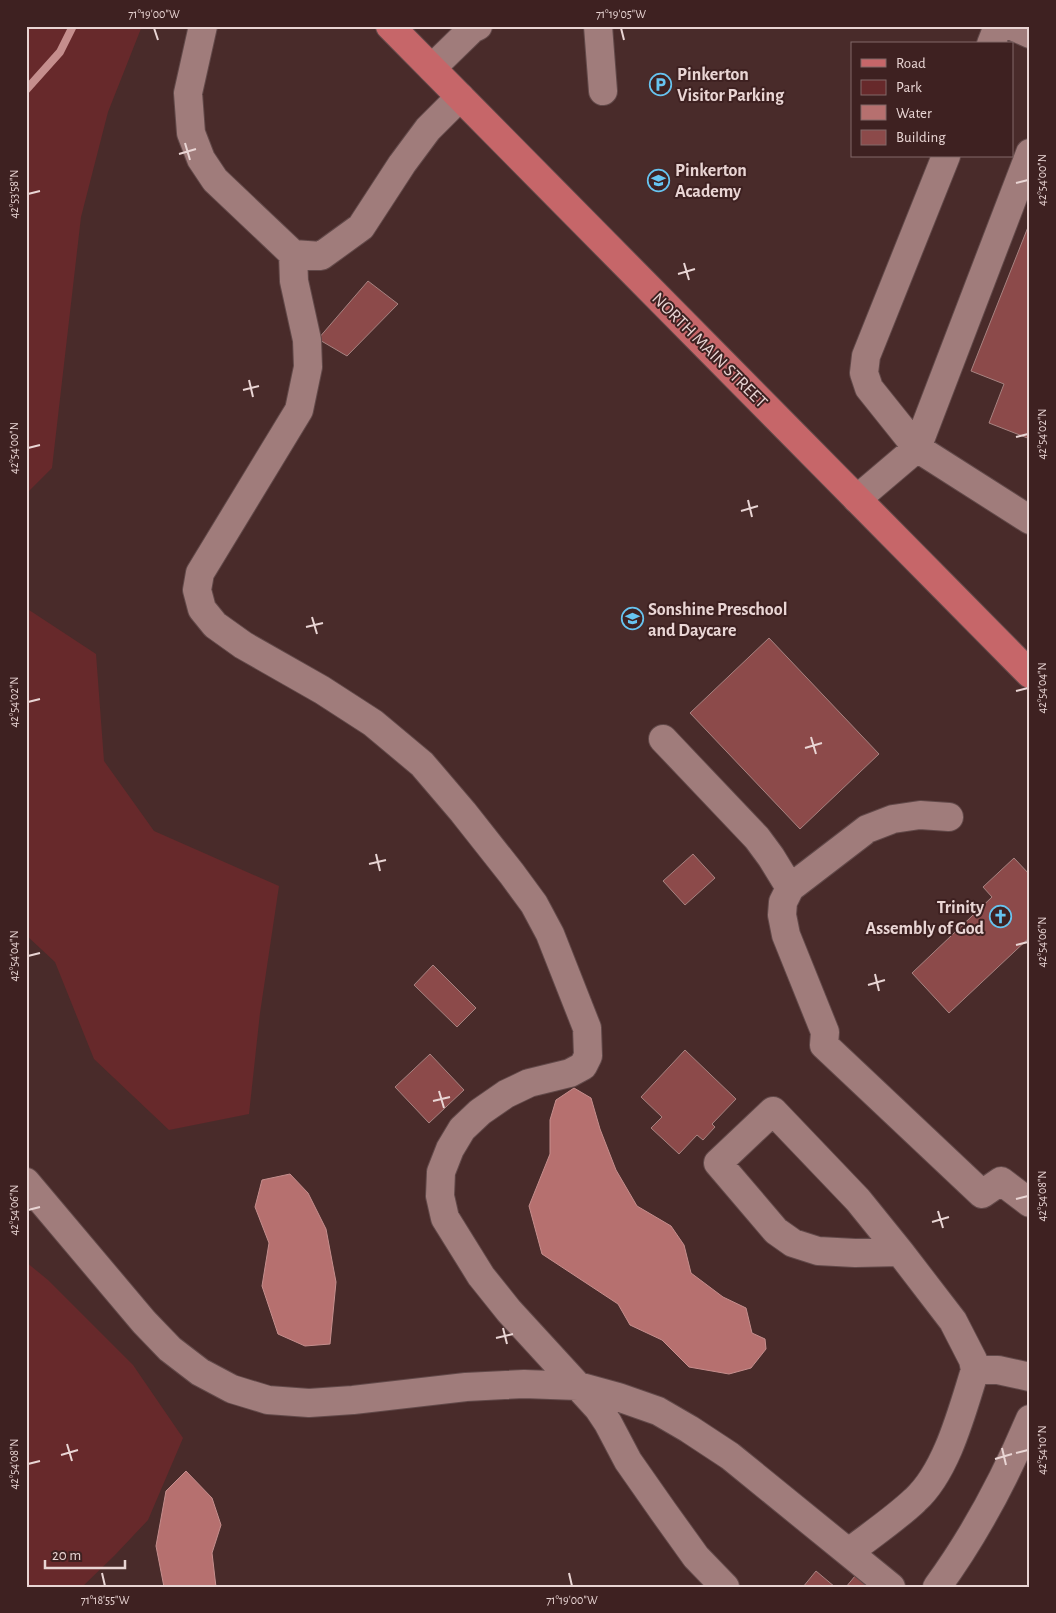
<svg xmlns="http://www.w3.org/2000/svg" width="1056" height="1613" font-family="'Alegreya Sans',sans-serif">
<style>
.green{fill:#67292b}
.water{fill:#b6706f;stroke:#c58e8d}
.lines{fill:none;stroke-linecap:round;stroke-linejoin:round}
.stream{stroke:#c58e8d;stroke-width:8}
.building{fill:#8c4a4a;stroke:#a78381}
.minor-casing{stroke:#624949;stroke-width:30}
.major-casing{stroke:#624949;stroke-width:30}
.minor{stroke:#a07c7b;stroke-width:28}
.major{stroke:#c66669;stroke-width:28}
.ticks{fill:none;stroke:#e9d5d4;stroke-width:2}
.labels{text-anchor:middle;stroke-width:4;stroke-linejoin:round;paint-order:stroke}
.poi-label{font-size:18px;font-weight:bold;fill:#e9d5d4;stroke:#3e2121;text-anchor:start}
.street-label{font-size:18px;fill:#e9d5d4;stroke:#3e2121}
.neatline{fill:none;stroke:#e9d5d4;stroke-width:2}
.ticks-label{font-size:12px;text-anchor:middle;fill:#e9d5d4}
</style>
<rect width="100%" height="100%" fill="#492b2a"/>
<path class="green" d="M26,26H142L108,112L81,217L52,468L26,494Z
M26,608L96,654L104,761L154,831L279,886L260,1013L249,1114L169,1130L94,1059L55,962L26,935Z
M26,1262L48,1280L133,1365L183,1438L148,1520L115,1555L82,1587H26Z"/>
<path class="water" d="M574,1088L591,1098L600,1129L616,1170L637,1206L671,1226L684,1245L691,1273L723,1297L746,1308L752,1333L765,1339L766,1349L751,1368L729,1374L689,1367L662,1340L630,1325L618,1304L542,1254L529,1206L550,1154V1120L556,1100Z
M290,1174L308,1193L326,1229L336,1282L330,1344L305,1346L278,1334L262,1286L269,1243L255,1207L262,1180Z
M186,1471L212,1498L221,1525L212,1553L216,1587H164L156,1546L166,1491Z"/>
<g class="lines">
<path class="stream" d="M26,90L60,52L73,26"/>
</g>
<path class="building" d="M1030,222V439L989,423L1004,384L971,371Z
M368,281L398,304L347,356L318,339Z
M769,638L879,754L800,829L690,713Z
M693,854L715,878L685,905L663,881Z
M1014,858L1030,875V937L949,1013L912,973L992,897L983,887Z
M433,965L476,1008L457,1027L414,985Z
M685,1050L736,1099L712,1124L715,1127L703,1140L697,1135L679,1154L651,1128L662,1117L641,1097Z
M430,1054L464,1090L429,1123L395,1087Z
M816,1571L835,1587H803Z
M855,1576L868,1587H846Z"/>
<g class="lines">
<defs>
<path id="minor" d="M203,26L188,93L191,133L201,159L215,180L293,254L321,256L361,227L402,164L428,129L460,97
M598,26L603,91
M1012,26L1030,34
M991,44L998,26
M432,68L472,29L478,26
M293,254L294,281L307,340L308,367L299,410L200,573L197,590L202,609L215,625L243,645L322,690L373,723L422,764L463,812L512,874L534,904L550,934L587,1028L588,1056L583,1066L570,1073L529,1083L506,1094L480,1112L462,1129L450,1149L441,1172L440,1196L445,1218L481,1276L509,1311L598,1408L608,1423L628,1461L663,1511L696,1557L725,1587
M917,448L869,388L864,373L866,356L946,156
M917,448L1030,153
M857,499L917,448L1030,520
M663,739L757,838L771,857L790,888
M949,817L920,815L893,819L867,829L790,888L783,902L782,915L786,935L825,1032L824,1045L982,1194L1001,1181L1030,1203
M26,1182L144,1322L170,1349L200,1372L232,1389L268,1400L309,1403L353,1400L466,1387L524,1384L578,1386L618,1397L658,1411L689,1429L730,1456L891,1587
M975,1370H998L1030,1377
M849,1552C871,1535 895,1519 915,1500C947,1471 962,1411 975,1370L973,1360L953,1321L900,1252L858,1200L773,1111L718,1163L776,1231L793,1243L818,1251L855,1253L900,1252
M937,1587C975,1535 1005,1478 1030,1419"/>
<path id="major" d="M390,26L1030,674"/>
</defs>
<use href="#minor" class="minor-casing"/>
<use href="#major" class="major-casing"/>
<use href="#minor" class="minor"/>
<use href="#major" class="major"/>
</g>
<path class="ticks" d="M154,28L158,40M621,28L624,40M185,143L190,160M179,154L196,149M1016,183L1028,180M28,194L40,191M684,263L689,280M678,274L695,269M249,380L253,397M243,390L259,386M1016,437L1028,434M28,448L40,445M748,500L752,517M741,511L758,506M312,617L317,634M306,627L323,623M1016,691L1028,688M28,702L40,699M811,737L816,754M805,748L822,743M376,854L380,871M369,864L386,860M1016,945L1028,942M28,956L40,953M875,974L879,991M868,985L885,980M439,1091L444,1108M433,1101L450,1097M1016,1199L1028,1196M28,1210L40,1207M938,1211L943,1228M932,1222L949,1217M503,1328L507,1344M496,1338L513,1334M67,1444L72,1461M1002,1448L1006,1465M1016,1453L1028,1450M61,1455L78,1450M995,1459L1012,1454M28,1464L40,1461M102,1573L105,1586M569,1573L572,1586"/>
<defs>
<symbol id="parking-ring" viewBox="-11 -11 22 22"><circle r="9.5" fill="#3e2121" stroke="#67c4f0" stroke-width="1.5"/><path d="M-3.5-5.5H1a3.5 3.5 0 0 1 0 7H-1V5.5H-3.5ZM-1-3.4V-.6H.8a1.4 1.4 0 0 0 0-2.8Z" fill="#67c4f0"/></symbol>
<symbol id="school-ring" viewBox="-11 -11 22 22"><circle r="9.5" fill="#3e2121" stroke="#67c4f0" stroke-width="1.5"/><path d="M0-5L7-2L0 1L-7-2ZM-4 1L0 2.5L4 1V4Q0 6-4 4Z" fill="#67c4f0"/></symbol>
<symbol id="church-ring" viewBox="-11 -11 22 22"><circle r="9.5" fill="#3e2121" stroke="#67c4f0" stroke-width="1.5"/><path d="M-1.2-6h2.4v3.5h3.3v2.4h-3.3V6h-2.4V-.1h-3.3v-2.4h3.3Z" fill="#67c4f0"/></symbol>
</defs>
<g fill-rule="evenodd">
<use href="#parking-ring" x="648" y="72" width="25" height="25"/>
<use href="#school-ring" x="646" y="168" width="25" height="25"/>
<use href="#school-ring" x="620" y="606" width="25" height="25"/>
<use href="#church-ring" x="988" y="904" width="25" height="25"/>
</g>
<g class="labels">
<g class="poi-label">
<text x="677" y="80">Pinkerton<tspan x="677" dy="21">Visitor Parking</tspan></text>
<text x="675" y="176">Pinkerton<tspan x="675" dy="21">Academy</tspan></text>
<text x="648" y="615">Sonshine Preschool<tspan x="648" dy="21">and Daycare</tspan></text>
<text x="984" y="913" text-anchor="end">Trinity<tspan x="984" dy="21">Assembly of God</tspan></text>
</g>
<g class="street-label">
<text transform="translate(710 350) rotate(45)" y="6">NORTH MAIN STREET</text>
</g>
</g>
<rect width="1056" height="1613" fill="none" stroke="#3e2121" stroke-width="55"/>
<rect x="851" y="42" width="162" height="115" fill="#3e2121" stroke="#826969"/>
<rect x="861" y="59" width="25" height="8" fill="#c66669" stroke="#826969"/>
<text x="896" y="68" font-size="15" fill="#e9d5d4">Road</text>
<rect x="861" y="80" width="25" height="15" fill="#67292b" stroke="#826969"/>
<text x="896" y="92" font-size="15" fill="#e9d5d4">Park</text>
<rect x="861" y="105" width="25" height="15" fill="#b6706f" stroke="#826969"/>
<text x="896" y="118" font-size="15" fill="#e9d5d4">Water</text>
<rect x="861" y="130" width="25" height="15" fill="#8c4a4a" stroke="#826969"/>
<text x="896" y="142" font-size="15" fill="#e9d5d4">Building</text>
<path d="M45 1560v8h80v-8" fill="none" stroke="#e9d5d4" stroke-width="2.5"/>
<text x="52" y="1560" font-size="15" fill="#e9d5d4" stroke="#3e2121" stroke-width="4" paint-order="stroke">20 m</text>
<rect x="28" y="28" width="1000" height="1558" class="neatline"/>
<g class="ticks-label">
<text x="154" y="18">71°19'00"W</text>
<text x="621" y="18">71°19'05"W</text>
<text transform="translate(1042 180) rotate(-90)" y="4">42°54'00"N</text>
<text transform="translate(14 194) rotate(-90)" y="4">42°53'58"N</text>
<text transform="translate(1042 434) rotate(-90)" y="4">42°54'02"N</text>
<text transform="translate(14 448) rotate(-90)" y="4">42°54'00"N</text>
<text transform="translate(1042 688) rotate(-90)" y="4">42°54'04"N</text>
<text transform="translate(14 702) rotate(-90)" y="4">42°54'02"N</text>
<text transform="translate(1042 942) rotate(-90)" y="4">42°54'06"N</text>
<text transform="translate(14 956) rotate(-90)" y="4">42°54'04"N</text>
<text transform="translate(1042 1196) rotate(-90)" y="4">42°54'08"N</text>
<text transform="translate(14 1210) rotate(-90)" y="4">42°54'06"N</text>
<text transform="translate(1042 1450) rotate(-90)" y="4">42°54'10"N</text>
<text transform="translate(14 1464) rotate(-90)" y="4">42°54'08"N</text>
<text x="105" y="1604">71°18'55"W</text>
<text x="572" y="1604">71°19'00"W</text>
</g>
</svg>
